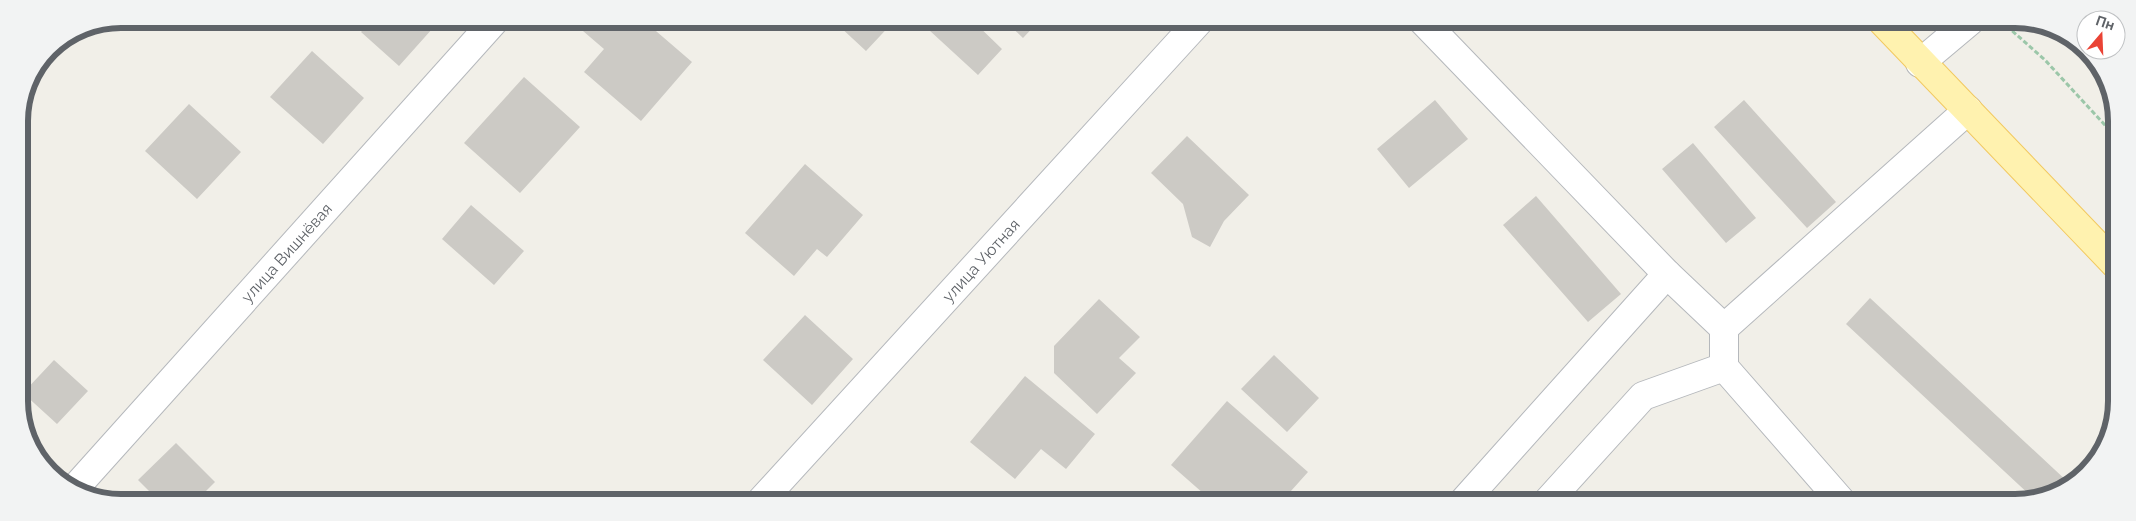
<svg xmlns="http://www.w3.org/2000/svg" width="2136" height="521" font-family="Raleway,sans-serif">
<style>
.building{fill:#cccac5}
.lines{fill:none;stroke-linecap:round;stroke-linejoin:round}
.minor-casing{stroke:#b5b8bc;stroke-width:30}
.major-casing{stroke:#f2c960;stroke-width:30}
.path{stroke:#9cc7a9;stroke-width:3;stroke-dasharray:5 2.5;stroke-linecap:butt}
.minor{stroke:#fff;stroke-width:28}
.major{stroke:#fff2af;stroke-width:28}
.labels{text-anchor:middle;stroke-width:4;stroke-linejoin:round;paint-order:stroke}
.street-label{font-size:16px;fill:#5f6368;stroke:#fff}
.rim{fill:none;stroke:#5f6368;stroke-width:6}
</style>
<rect width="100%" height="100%" fill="#f1efe8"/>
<path class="building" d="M373,19H441L399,66L361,32Z
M593,19H642L692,62L641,121L584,72L604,49L583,31Z
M842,20H895L866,51L838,25Z
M939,20H972L1002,49L978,75L929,30Z
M1004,20H1040L1023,38Z
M312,51L364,98L323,144L270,97Z
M524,77L580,127L520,193L464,143Z
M1435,100L1468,139L1409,188L1377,149Z
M1744,100L1836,202L1807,228L1714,127Z
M189,104L241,152L197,199L145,151Z
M1187,136L1249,195L1224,221L1210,247L1192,237L1183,204L1151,173Z
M1693,143L1756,218L1726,243L1662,169Z
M805,164L863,215L827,257L817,249L794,276L745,233Z
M1536,196L1621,294L1588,322L1503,225Z
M471,205L524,251L494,285L442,239Z
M1870,298L2069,483L2033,498L1846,324Z
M1099,299L1140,337L1119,358L1136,373L1097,414L1054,373V346Z
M805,315L853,359L812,405L763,360Z
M1274,355L1319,398L1287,432L1241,389Z
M54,360L88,391L57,424L23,393Z
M1025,376L1095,434L1066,469L1041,449L1015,479L970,442Z
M1227,401L1308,472L1282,501H1212L1171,465Z
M176,443L215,482L197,500H158L138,480Z"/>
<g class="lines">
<defs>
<g id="minor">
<path d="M1422,20L1667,274L1724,328"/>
<path d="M1920,63L1970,21"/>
<path id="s1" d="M76,487L496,19"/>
<path id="s2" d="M761,501L1200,20"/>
<path d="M1463,502L1667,274"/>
<path d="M1547,502L1643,396L1724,367"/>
<path d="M1842,502L1724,367V328L1968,110"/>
</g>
<path id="major" d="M1882,21L2115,264"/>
</defs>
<use href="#minor" class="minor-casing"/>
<use href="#major" class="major-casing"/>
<path class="path" d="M2001,21L2045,60L2115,136"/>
<use href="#minor" class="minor"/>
<use href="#major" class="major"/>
</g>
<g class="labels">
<g class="street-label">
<text dy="6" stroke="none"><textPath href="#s1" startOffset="315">улица Вишнёвая</textPath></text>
<text dy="6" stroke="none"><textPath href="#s2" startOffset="326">улица Уютная</textPath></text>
</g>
</g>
<path d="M0 0H2136V521H0ZM121 28H2015A93 93 0 0 1 2108 121V401A93 93 0 0 1 2015 494H121A93 93 0 0 1 28 401V121A93 93 0 0 1 121 28Z" fill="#f2f3f3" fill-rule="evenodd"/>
<path class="rim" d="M121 28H2015A93 93 0 0 1 2108 121V401A93 93 0 0 1 2015 494H121A93 93 0 0 1 28 401V121A93 93 0 0 1 121 28Z"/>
<g transform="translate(2101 35) rotate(19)"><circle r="24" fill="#ffffff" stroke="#bfc1c3"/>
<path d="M0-4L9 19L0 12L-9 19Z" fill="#ea4335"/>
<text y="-8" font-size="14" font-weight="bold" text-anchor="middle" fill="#5f6368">Пн</text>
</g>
</svg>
